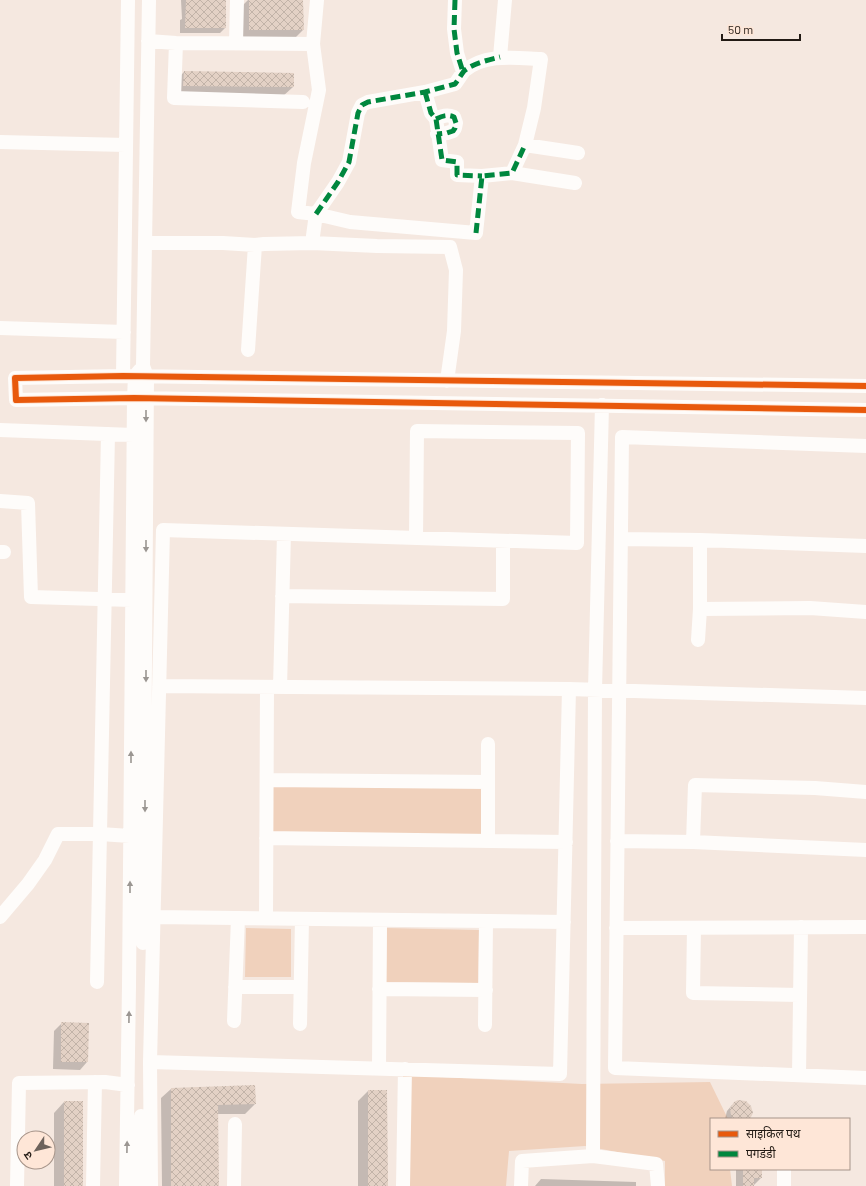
<svg xmlns="http://www.w3.org/2000/svg" width="866" height="1186" font-family="Barlow,'Noto Sans Devanagari',sans-serif">
<style>
.green{fill:#f0d1bc}
.shadow{fill:#0003}
.building{fill:url(#building-cross-hatch)}
.lines{fill:none;stroke-linecap:round;stroke-linejoin:round}
.minor{stroke:#fefcfa;stroke-width:14}
.quiet{stroke:#00873e;stroke-width:5;stroke-dasharray:10 5;stroke-linecap:butt}
.cycleway-casing{stroke:#fee6d7;stroke-width:8}
.cycleway{stroke:#e8590c;stroke-width:6}
.oneway{fill:#9b9692}
</style>
<defs>
<pattern id="building-cross-hatch" width="8" height="8" patternUnits="userSpaceOnUse"><rect width="8" height="8" fill="#e3d1c5"/><path d="M0 0l8 8M0 8l8-8" fill="none" stroke="#c2b3a8"/></pattern>
</defs>
<rect width="100%" height="100%" fill="#f5e8e0"/>
<path class="green" d="M273,786L482,788V835L273,833Z
M246,928L291,929V977H245Z
M387,928L479,930L478,983L386,982Z
M403,1075L582,1084L710,1082L728,1119H711V1169H730L732,1186H665V1161L585,1146L509,1151L506,1186H405Z"/>
<path class="shadow" d="M181,0H225V28L220,33H180V20L182,19Z
M248,0H302L303,30L295,38L242,37L241,7Z
M184,72L293,87L282,97L173,96L174,82Z
M62,1023L87,1062L80,1070L53,1069L54,1031Z
M171,1089L255,1104L245,1114H218V1186H162L161,1098Z
M368,1091H386L387,1186H358V1101Z
M64,1102L82,1186H54V1113Z
M732,1105L748,1119H725L727,1111Z
M736,1169H761V1178L753,1186H736Z
M541,1179L636,1182V1186H535Z"/>
<path class="building" d="M186,0H226V28H185Z
M249,0H303L304,30H249Z
M184,71L294,73V87L183,86Z
M61,1022L89,1023L88,1062H61Z
M255,1085L256,1104L218,1105L219,1186H171V1088Z
M368,1090H387L388,1186H368Z
M738,1100L746,1101L751,1106L753,1113L750,1119H733L731,1116L730,1108L734,1102Z
M64,1101H83V1186H64Z
M743,1169H762V1178H754V1186H743Z"/>
<g class="lines">
<path class="minor" d="M455,0L454,29L457,53L463,72
M148,41L176,43L313,44L317,0
M176,43L174,98L303,102
M236,43L237,0
M313,44L319,90L304,163L298,212L316,214L350,222L476,233L482,176L512,173L525,145
M500,57L505,0
M425,92L431,113L436,119L442,160L457,162V175L482,176
M436,119C442,116 447,114 454,117L456,123L455,128L453,131L447,133L437,134
M0,142L126,145
M512,173L575,183
M145,243H223L255,245L264,244L312,243L377,246L450,247L456,270L454,331L447,381
M312,243L316,214L338,182L349,162L358,113L362,105L368,102L425,92L455,84C458,80 461,75 464,71C485,53 516,58 541,59L534,108L525,145L578,153
M0,328L124,332
M248,350L255,245
M123,376L128,0
M866,386L123,376L15,378L16,400L134,398L866,410
M0,430L133,435
M866,446L622,437L615,1068L866,1078
M0,501L28,503L31,597L132,600
M621,539L700,540L866,546
M0,552H4
M282,596L503,599V541
M700,609L810,608L866,612
M698,640L700,609V540
M159,686L569,689L866,698
M280,687L284,534
M267,780L488,782
M266,838L566,842
M488,841V744
M617,841L693,842L866,850
M693,842L695,785L815,788L866,792
M0,917L28,884L45,860L58,834H100L130,836
M154,917L564,922
M266,918L267,687
M616,928L866,927
M694,928L693,993L799,995
M143,943L147,377L143,366L149,0
M97,982L108,434
M235,987H300
M379,989L486,990
M234,1021L238,918
M300,1024L302,919
M485,1025L486,921
M150,1062L560,1074L569,689
M379,1069L380,920
M799,1075L801,927
M593,1156L595,690L602,405
M17,1186L19,1083L105,1082L128,1085
M93,1186L95,1082
M126,1186L129,986L134,398L135,376L140,370
M140,1186L141,1116
M151,1186L150,1062L163,530L577,543L578,433L417,431L416,538
M234,1186L235,1124
M403,1186L405,1069
M521,1186L522,1161L593,1156L656,1164L658,1186
M784,1186V1169"/>
<path class="quiet" d="M455,0L454,29L457,53L463,72
M425,92L431,113L436,119L442,160L457,162V175L482,176
M436,119C442,116 447,114 454,117L456,123L455,128L453,131L447,133L437,134
M316,214L338,182L349,162L358,113L362,105L368,102L425,92L455,84C458,80 461,75 464,71C474,63 488,60 500,57
M476,233L482,176L512,173L525,145"/>
<defs>
<path id="cycleway" d="M866,386L123,376L15,378L16,400L134,398L866,410"/>
</defs>
<use href="#cycleway" class="cycleway-casing"/>
<use href="#cycleway" class="cycleway"/>
</g>
<defs><path id="oneway-solid" d="M-6-.8H1V-3.2L6.5 0L1 3.2V.8H-6Z"/></defs>
<g class="oneway">
<use href="#oneway-solid" transform="translate(146 416) rotate(90)"/>
<use href="#oneway-solid" transform="translate(146 546) rotate(90)"/>
<use href="#oneway-solid" transform="translate(146 676) rotate(90)"/>
<use href="#oneway-solid" transform="translate(131 757) rotate(-90)"/>
<use href="#oneway-solid" transform="translate(145 806) rotate(90)"/>
<use href="#oneway-solid" transform="translate(130 887) rotate(-90)"/>
<use href="#oneway-solid" transform="translate(129 1017) rotate(-89)"/>
<use href="#oneway-solid" transform="translate(127 1147) rotate(-89)"/>
</g>
<rect x="710" y="1118" width="140" height="52" fill="#fee6d7" stroke="#a69489"/>
<rect x="718" y="1131" width="20" height="6" fill="#e8590c" stroke="#a69489"/>
<text x="746" y="1138" font-size="12" fill="#221a14">साइकिल पथ</text>
<rect x="718" y="1151" width="20" height="6" fill="#00873e" stroke="#a69489"/>
<text x="746" y="1158" font-size="12" fill="#221a14">पगडंडी</text>
<g transform="translate(36 1150) rotate(235)"><circle r="19" fill="#fee6d7" stroke="#a69489"/>
<path d="M0-3L7 15L0 10L-7 15Z" fill="#6c625b"/>
<text y="-6" font-size="11" font-weight="bold" text-anchor="middle" fill="#221a14">उ</text>
</g>
<path d="M722 34v6h78v-6" fill="none" stroke="#221a14" stroke-width="2"/>
<text x="728" y="34" font-size="12" fill="#221a14" stroke="#fee6d7" stroke-width="3" paint-order="stroke">50 m</text>
</svg>
